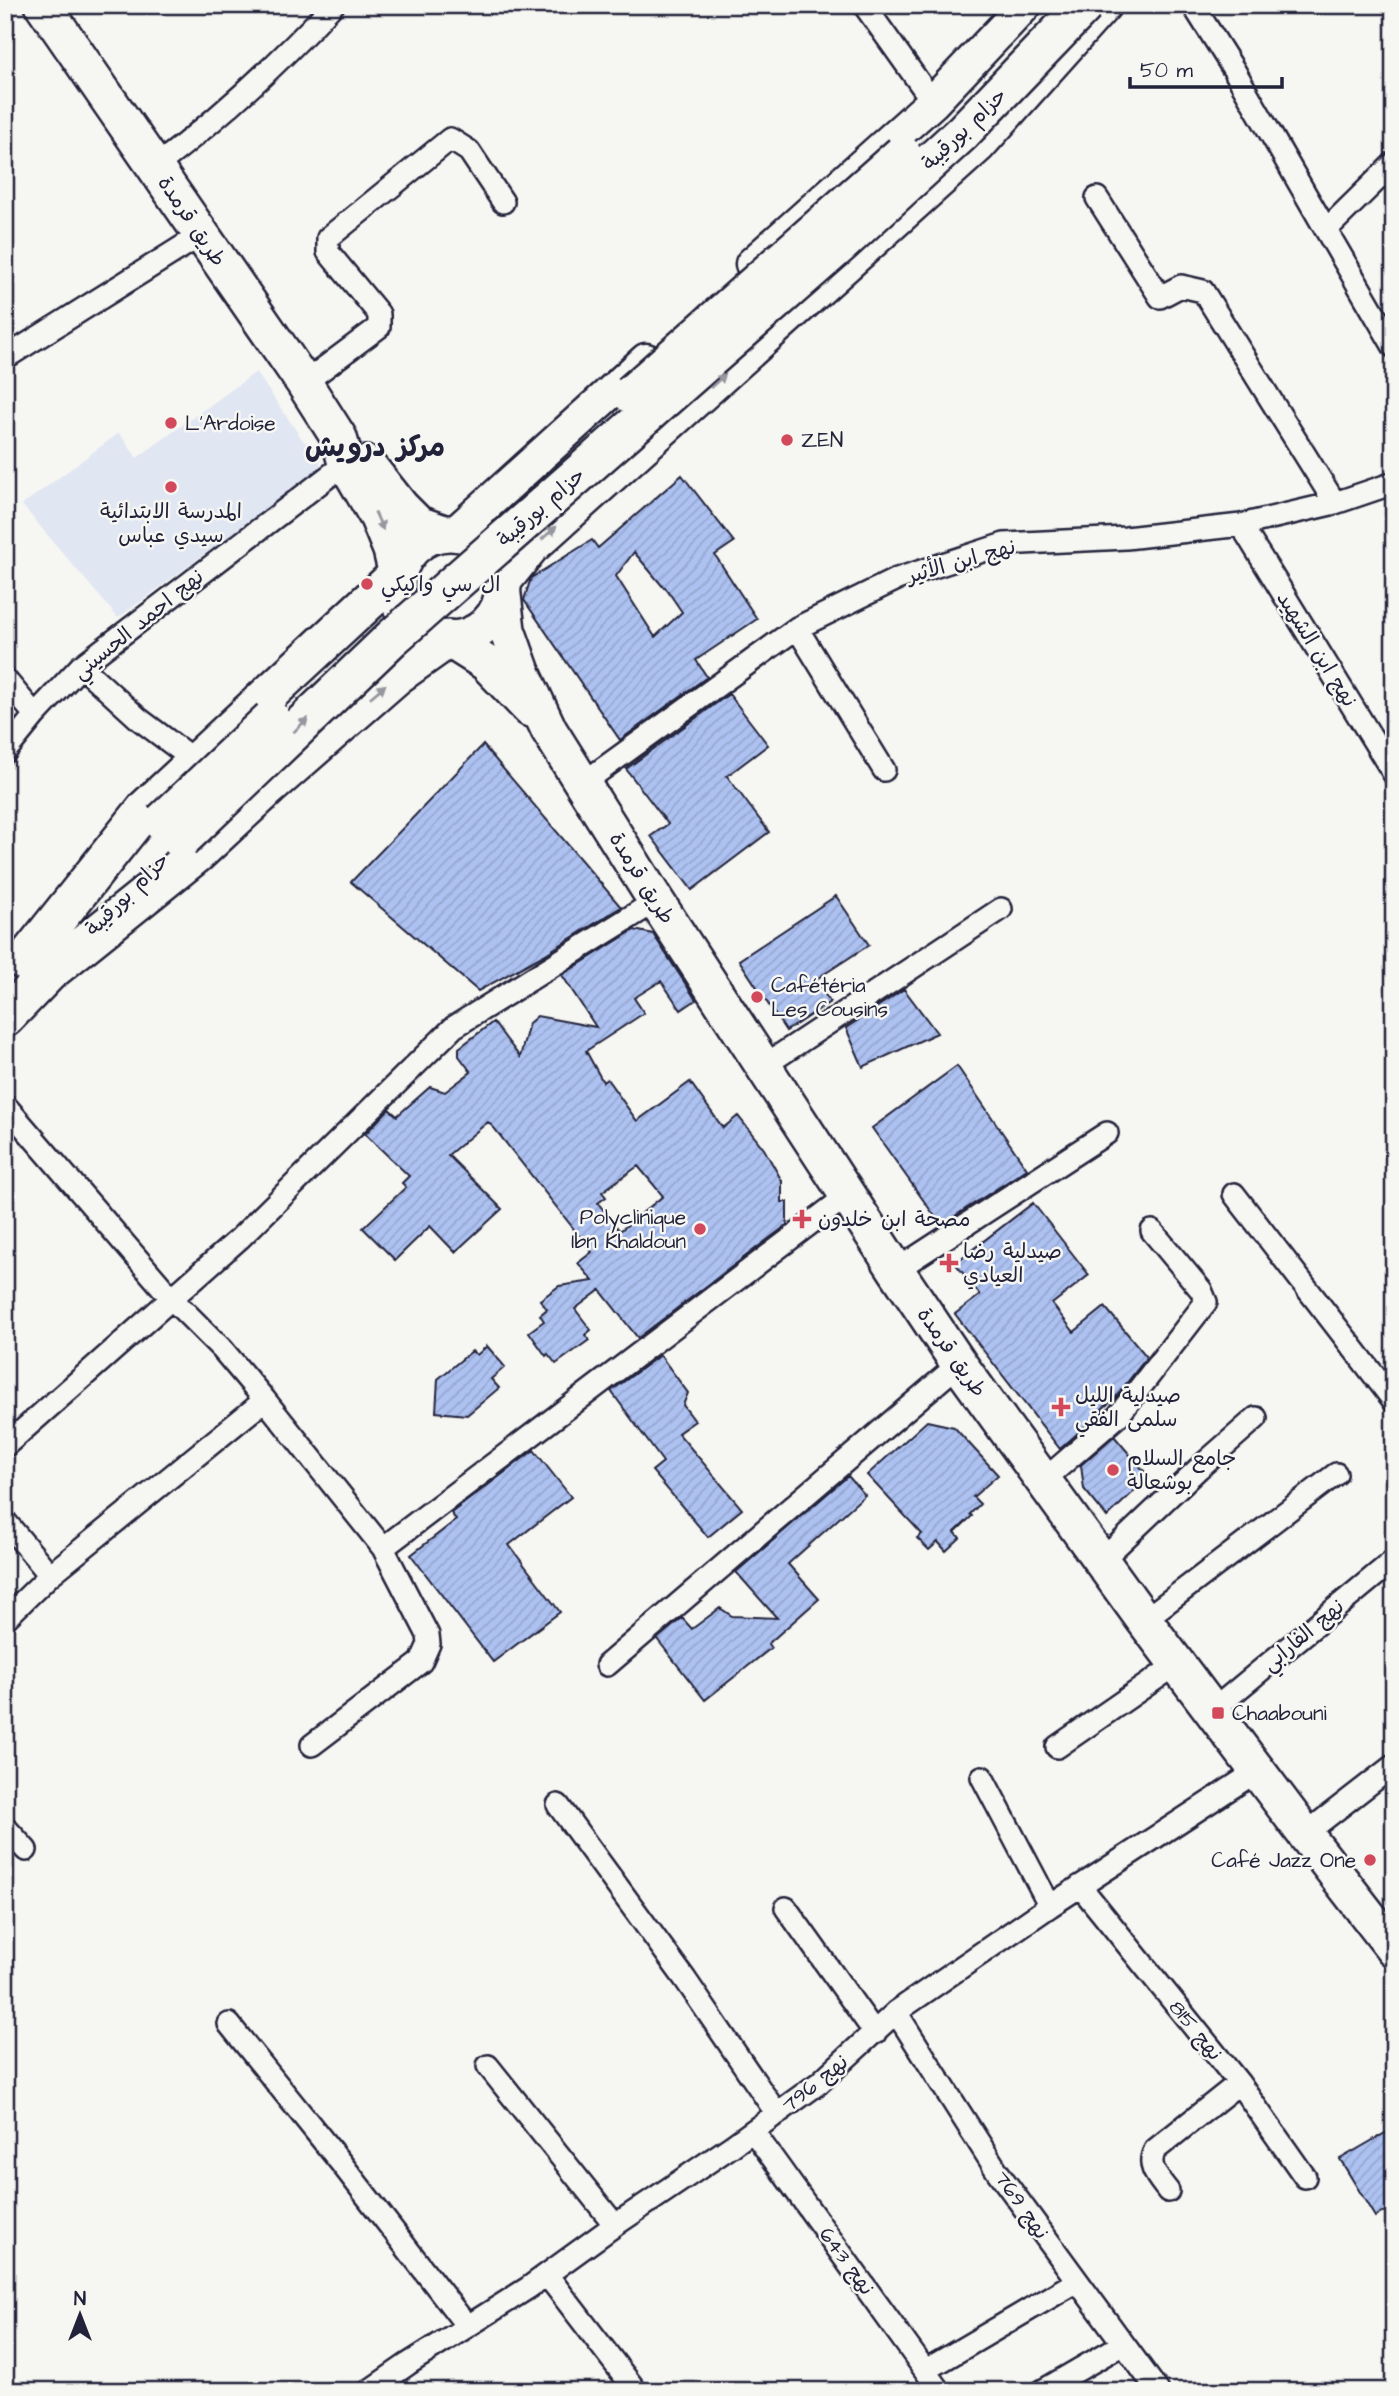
<svg xmlns="http://www.w3.org/2000/svg" width="1399" height="2396" font-family="'Architects Daughter','Playpen Sans Arabic',sans-serif">
<style>
.built{fill:#e0e6f2}
.building{fill:url(#building-hatch);stroke:#22223b;stroke-width:2;fill-rule:evenodd}
.lines{fill:none;stroke-linecap:round;stroke-linejoin:round}
.minor-casing{stroke:#22223b;stroke-width:26}
.secondary-casing{stroke:#22223b;stroke-width:37}
.primary-casing{stroke:#22223b;stroke-width:40}
.trunk-casing{stroke:#22223b;stroke-width:42}
.minor{stroke:#f6f6f2;stroke-width:21}
.secondary{stroke:#f6f6f2;stroke-width:32}
.primary{stroke:#f6f6f2;stroke-width:35}
.trunk{stroke:#f6f6f2;stroke-width:37}
.trunk-bridge-casing{stroke:#22223b;stroke-width:42;stroke-linecap:butt}
.trunk-bridge{stroke:#f6f6f2;stroke-width:37}
.oneway{fill:#9797a0}
.poi-dot{fill:#d1495b;stroke:#f6f6f2;stroke-width:2.5}
.labels{text-anchor:middle;stroke-width:5;stroke-linejoin:round;paint-order:stroke}
.street-label{font-size:21px;fill:#22223b;stroke:#f6f6f2}
.poi-label{font-size:21px;fill:#22223b;stroke:#f6f6f2;text-anchor:start}
.district-label{font-size:28px;font-weight:bold;fill:#22223b;stroke:#f6f6f2}
</style>
<defs>
<pattern id="building-hatch" width="6" height="6" patternUnits="userSpaceOnUse" patternTransform="scale(1.75)"><rect width="6" height="6" fill="#adc2f1"/><path d="M-1 1l2-2M0 6l6-6M5 7l2-2" fill="none" stroke="#95a6d0"/></pattern>
</defs>
<rect width="100%" height="100%" fill="#f6f6f2"/>
<filter id="ink" filterUnits="userSpaceOnUse"><feTurbulence type="fractalNoise" baseFrequency=".0143" numOctaves="2"/><feDisplacementMap in="SourceGraphic" scale="14" xChannelSelector="R" yChannelSelector="G"/><feConvolveMatrix kernelMatrix="1 2 1 2 8 2 1 2 1" color-interpolation-filters="sRGB"/></filter>
<g filter="url(#ink)">
<path class="built" d="M256,372L304,442H307L320,455V469L118,618L22,505L119,433L137,458Z"/>
<path class="building" d="M682,475L734,542L715,555L757,619L696,660L707,677L620,740L524,600L531,578L592,540L598,548ZM634,552L664,588L665,587L682,612L655,637L616,576Z
M729,694L768,745L727,776L769,832L692,890L651,836L668,824L626,769Z
M483,745L621,907L544,955L478,991L351,882Z
M836,896L869,945L815,980L830,1002L786,1031L739,960Z
M634,930L653,934L696,1000L681,1010L661,981L634,998L644,1013L586,1051L603,1082L607,1079L637,1121L690,1082L723,1128L738,1116L764,1149L782,1181V1202H787V1225L638,1338L600,1290L575,1309L591,1330L585,1335L589,1340L556,1364L548,1354L546,1356L529,1332L544,1321L540,1315L547,1309L540,1300L559,1286L593,1281L578,1263L592,1252L494,1128L488,1122L448,1155L502,1209L455,1252L430,1226L395,1260L363,1228L406,1187L402,1183L409,1176L365,1134L389,1109L397,1116L430,1087L445,1092L471,1072L459,1056V1048L493,1022L520,1057L529,1023L537,1016L596,1027L562,975ZM638,1166L663,1196L620,1231L598,1203L606,1197L602,1192Z
M904,989L937,1033L863,1067L846,1028Z
M957,1066L1027,1169L941,1225L872,1128Z
M1033,1203L1089,1275L1052,1304L1074,1332L1105,1307L1147,1357L1115,1398L1102,1409L1103,1411L1060,1449L955,1314L980,1295L955,1263Z
M487,1346L505,1367L491,1379L499,1388L467,1415L436,1412L438,1379L472,1351L477,1355Z
M660,1355L688,1393L683,1405L695,1421L678,1433L742,1509L708,1537L652,1471L663,1462L611,1391Z
M927,1421L954,1427L998,1475L973,1497L980,1504L970,1514L972,1516L955,1532L960,1538L946,1551L938,1542L929,1550L917,1538L922,1534L867,1475Z
M1114,1436L1149,1477L1107,1517L1084,1489L1081,1465Z
M534,1450L571,1497L509,1545L560,1612L493,1662L411,1555L456,1520L451,1513Z
M848,1476L865,1495L788,1564L819,1599L768,1644L771,1648L705,1700L657,1639L682,1618L692,1629L720,1608L732,1616L777,1618L736,1572Z
M1394,2128V2206L1375,2217L1340,2159Z"/>
<g class="lines">
<defs>
<path id="minor" d="M864,5L933,102
M1193,5L1234,70L1326,230
M1394,163L1326,230L1394,347
M155,167C220,118 278,64 333,5
M1097,198L1160,297L1181,286L1203,291L1335,503
M5,358L201,235
M304,383L379,327V314L328,252V238L450,139L469,151L503,202
M1241,525L1394,774
M797,628L884,770
M81,666L139,719L195,761
M5,679L35,715
M5,752L35,715L81,666L346,463
M583,783L797,628L897,579L1004,544L1126,538L1241,525L1335,503L1394,483
M765,1065L1001,909
M5,1105L173,1300L222,1349L265,1400L50,1575
M1234,1194L1394,1401
M896,1270L1107,1133
M265,1400L383,1548L428,1635L429,1644L421,1662L312,1745
M5,1446L240,1238L454,1027L656,901
M1044,1480L1118,1416L1206,1302L1201,1290L1152,1231
M5,1521L50,1575L5,1619
M383,1548L848,1195
M1103,1559L1199,1468L1256,1418
M1144,1620L1336,1474
M607,1665L959,1364
M1213,1710L1394,1560
M1057,1747L1177,1664
M982,1777L1050,1906
M558,1805L685,1979L777,2114
M5,1827L26,1850
M1305,1834L1394,1765
M1080,1886L1239,2083L1305,2177
M786,1908L875,2033
M896,2012L997,2171L1158,2391
M229,2024L341,2163L467,2326
M488,2066L615,2225
M753,2131L940,2391
M1168,2191C1158,2178 1146,2166 1155,2150L1239,2083
M547,2275L636,2391
M926,2370L1076,2282
M369,2391L408,2364L528,2288L615,2225L732,2146L819,2083L896,2012L1050,1906L1257,1771
M1042,2391L1123,2344"/>
<path id="secondary" d="M752,264L933,102L1025,5
M455,533L646,360
M503,584L532,548L979,146L1105,5"/>
<path id="primary" d="M43,5L304,383L339,438L346,463L378,518L391,550L397,575
M367,464L401,507L418,524L444,533
M397 586a53 53 0 1 1 106 0a53 53 0 1 1-106 0Z
M503,595L507,630L522,672L549,730L656,901L896,1270L959,1364L1144,1620L1305,1834L1394,1949
M448,639L486,663L530,709"/>
<path id="trunk" d="M24,961L146,808L397,575
M47,974L198,853L269,787L396,676L448,639
M5,1018L63,958"/>
</defs>
<use href="#minor" class="minor-casing"/>
<use href="#secondary" class="secondary-casing"/>
<use href="#primary" class="primary-casing"/>
<use href="#trunk" class="trunk-casing"/>
<use href="#minor" class="minor"/>
<use href="#secondary" class="secondary"/>
<use href="#primary" class="primary"/>
<use href="#trunk" class="trunk"/>
<defs>
<path id="trunk-bridge" d="M631,394L902,154
M162,822L271,719
M181,840L392,638L842,243L962,133L1085,5"/>
</defs>
<use href="#trunk-bridge" class="trunk-bridge-casing"/>
<use href="#trunk-bridge" class="trunk-bridge"/>
</g>
<defs><path id="oneway-solid" d="M-6-.8H1V-3.2L6.5 0L1 3.2V.8H-6Z" transform="scale(1.75)"/></defs>
<g class="oneway">
<use href="#oneway-solid" transform="translate(718 381) rotate(-42)"/>
<use href="#oneway-solid" transform="translate(379 521) rotate(65)"/>
<use href="#oneway-solid" transform="translate(549 533) rotate(-42)"/>
<use href="#oneway-solid" transform="translate(378 691) rotate(-40)"/>
<use href="#oneway-solid" transform="translate(301 725) rotate(-44)"/>
</g>
</g>
<g class="poi-dot">
<circle cx="171" cy="423" r="7"/>
<circle cx="787" cy="440" r="7"/>
<circle cx="171" cy="487" r="7"/>
<circle cx="367" cy="584" r="7"/>
<circle cx="757" cy="997" r="7"/>
<path d="M798.5 1208.5h7v7h7v7h-7v7h-7v-7h-7v-7h7z"/>
<circle cx="700" cy="1229" r="7"/>
<path d="M945.5 1252.5h7v7h7v7h-7v7h-7v-7h-7v-7h7z"/>
<path d="M1057.5 1396.5h7v7h7v7h-7v7h-7v-7h-7v-7h7z"/>
<circle cx="1113" cy="1470" r="7"/>
<rect x="1211" y="1706" width="14" height="14" rx="3.5"/>
<circle cx="1370" cy="1860" r="7"/>
</g>
<g class="labels">
<g class="street-label">
<text transform="translate(964 129) rotate(-44)" y="7">حزام بورقيبة</text>
<text transform="translate(192 221) rotate(56)" y="7">طريق قرمدة</text>
<text transform="translate(541 507) rotate(-41)" y="7">حزام بورقيبة</text>
<text transform="translate(961 561) rotate(-16)" y="7">نهج ابن الأثير</text>
<text transform="translate(138 624) rotate(-39)" y="7">نهج احمد الحسيني</text>
<text transform="translate(1317 649) rotate(58)" y="7">نهج ابن الشهيد</text>
<text transform="translate(642 878) rotate(58)" y="7">طريق قرمدة</text>
<text transform="translate(127 894) rotate(-45)" y="7">حزام بورقيبة</text>
<text transform="translate(952 1352) rotate(55)" y="7">طريق قرمدة</text>
<text transform="translate(1303 1635) rotate(-40)" y="7">نهج الفارابي</text>
<text transform="translate(1196 2030) rotate(51)" y="7">نهج 815</text>
<text transform="translate(815 2083) rotate(-39)" y="7">نهج 796</text>
<text transform="translate(1022 2205) rotate(55)" y="7">نهج 769</text>
<text transform="translate(847 2261) rotate(54)" y="7">نهج 643</text>
</g>
<g class="poi-label">
<text x="185" y="430">L'Ardoise</text>
<text x="801" y="447">ZEN</text>
<text x="171" y="518" text-anchor="middle">المدرسة الابتدائية<tspan x="171" dy="24">سيدي عباس</tspan></text>
<text x="381" y="591">ال سي واكيكي</text>
<text x="771" y="992">Cafétéria<tspan x="771" dy="24">Les Cousins</tspan></text>
<text x="686" y="1224" text-anchor="end">Polyclinique<tspan x="686" dy="24">Ibn Khaldoun</tspan></text>
<text x="818" y="1226">مصحة ابن خلدون</text>
<text x="963" y="1258">صيدلية رضا<tspan x="963" dy="24">العيادي</tspan></text>
<text x="1075" y="1402">صيدلية الليل<tspan x="1075" dy="24">سلمى الفقي</tspan></text>
<text x="1127" y="1465">جامع السلام<tspan x="1127" dy="24">بوشعالة</tspan></text>
<text x="1232" y="1720">Chaabouni</text>
<text x="1356" y="1867" text-anchor="end">Café Jazz One</text>
</g>
<g class="district-label">
<text x="375" y="456">مركز درويش</text>
</g>
</g>
<rect width="1399" height="2396" fill="none" stroke="#f6f6f2" stroke-width="28"/>
<rect x="14" y="14" width="1371" height="2368" fill="none" stroke="#22223b" stroke-width="2.5" filter="url(#ink)"/>
<g transform="translate(80 2315)" stroke="#f6f6f2" stroke-width="5" paint-order="stroke">
<path d="M0-5L12 26L0 18L-12 26Z" fill="#22223b"/>
<text y="-10" font-size="19" font-weight="bold" text-anchor="middle" fill="#22223b">N</text>
</g>
<path d="M1130 77v10h152v-10" fill="none" stroke="#22223b" stroke-width="3.5"/>
<text x="1140" y="77" font-size="21" fill="#22223b" stroke="#f6f6f2" stroke-width="5" paint-order="stroke">50 m</text>
</svg>
